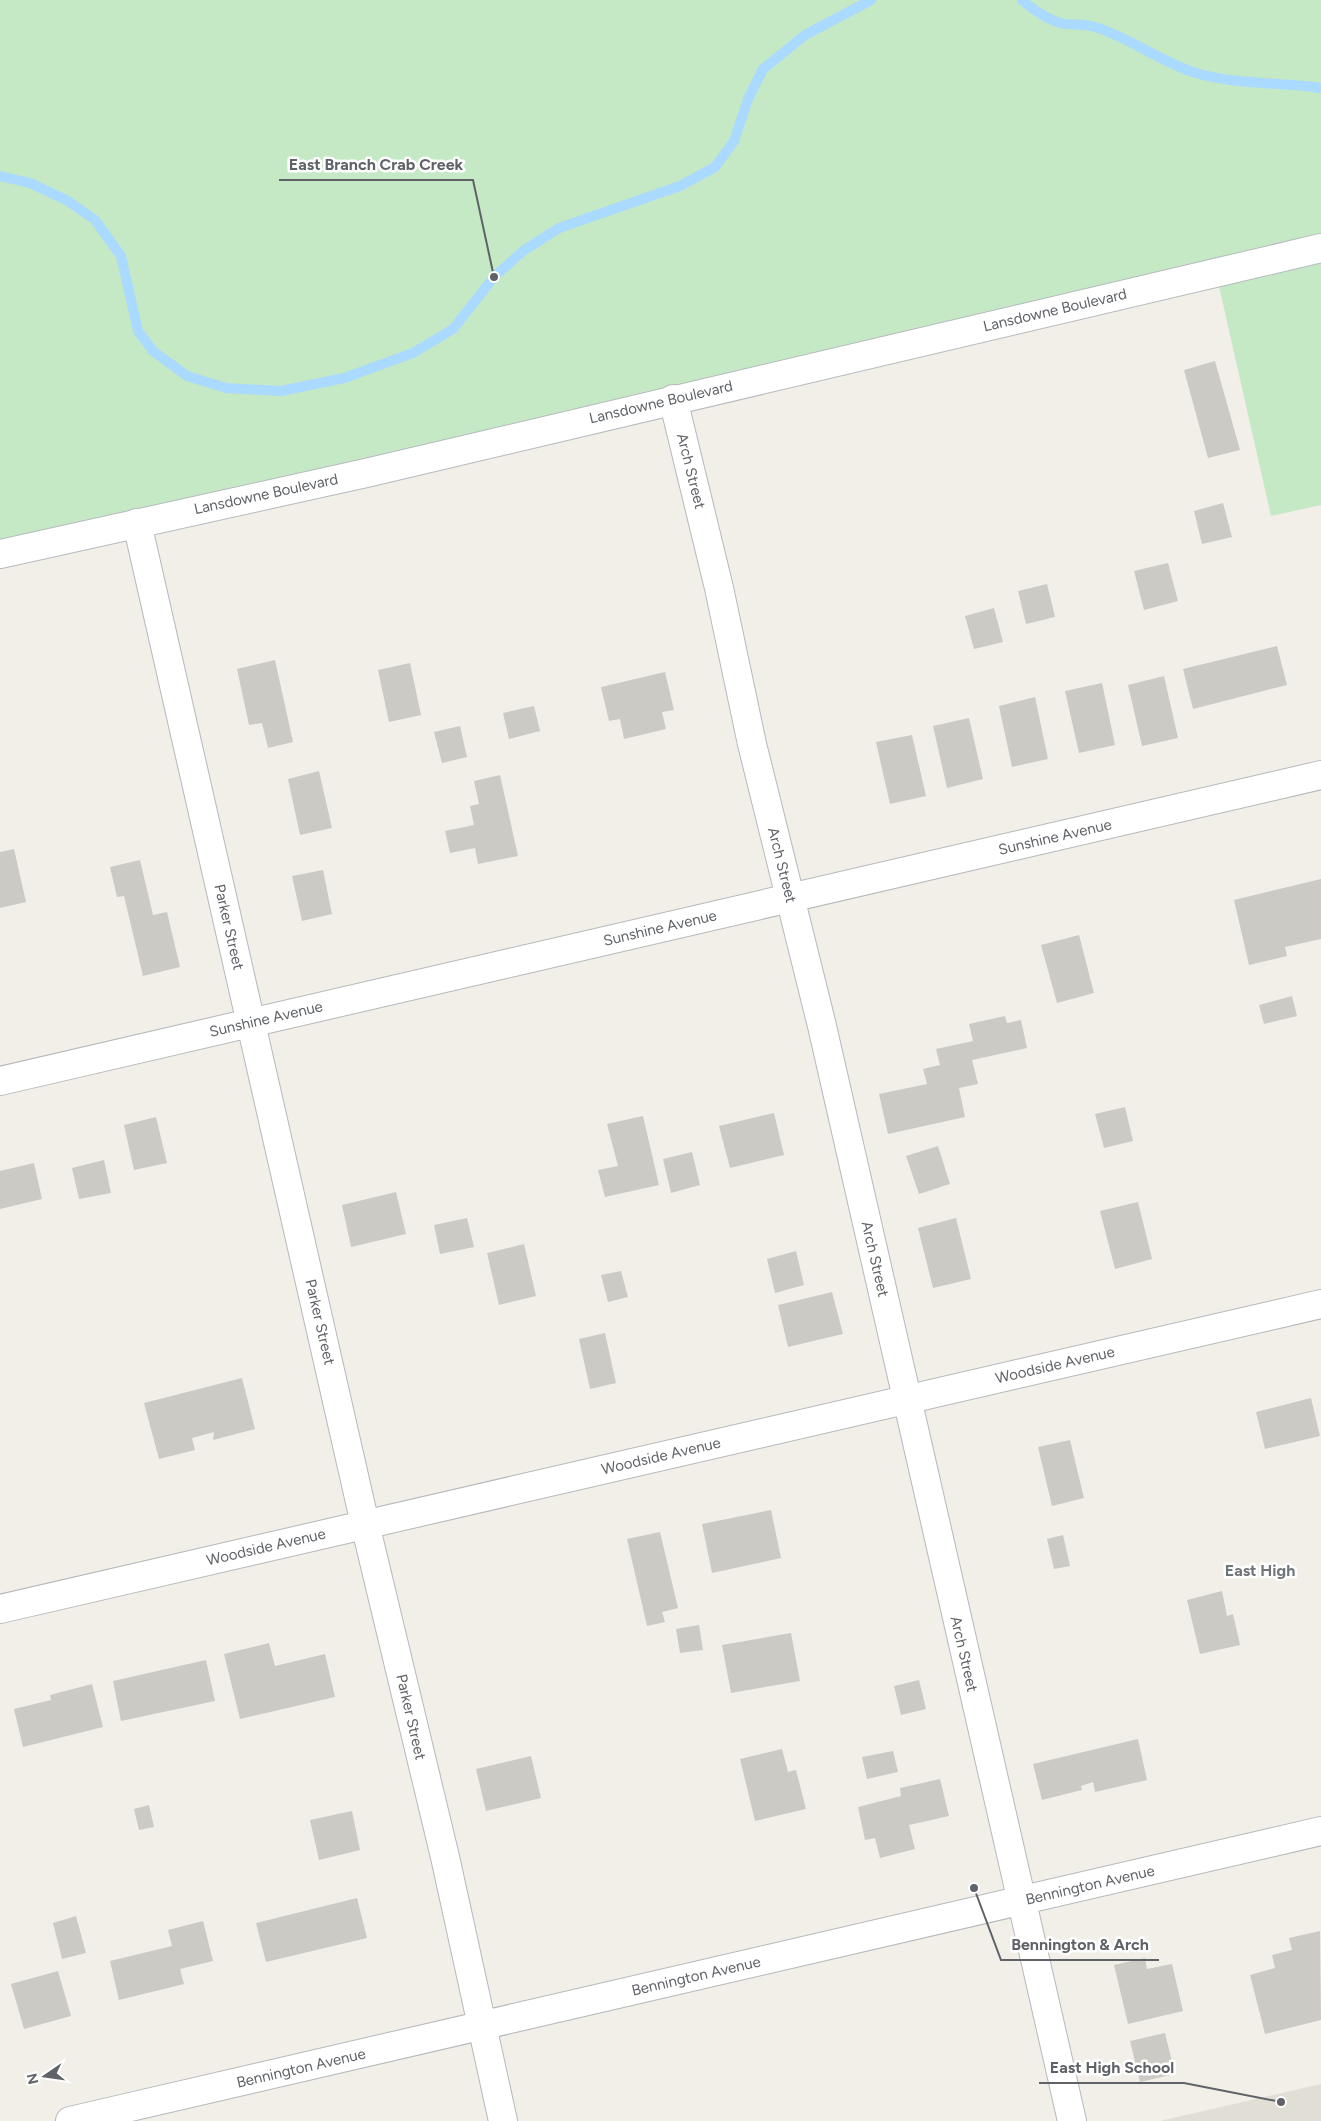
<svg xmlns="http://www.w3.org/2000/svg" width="1321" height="2121" font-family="Figtree,sans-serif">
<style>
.education{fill:#e1ded6}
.green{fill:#c5e8c5}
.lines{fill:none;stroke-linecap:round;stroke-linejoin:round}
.stream{stroke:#aadaff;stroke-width:10}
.building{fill:#cccac5}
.street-casing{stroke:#b5b8bc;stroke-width:30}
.secondary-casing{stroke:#b6babf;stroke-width:30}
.street{stroke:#fff;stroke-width:28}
.secondary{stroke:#fff;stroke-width:28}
.labels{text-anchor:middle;stroke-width:5;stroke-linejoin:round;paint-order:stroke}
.street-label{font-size:15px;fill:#5f6368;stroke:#fff}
.neighbourhood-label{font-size:16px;font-weight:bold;fill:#70757a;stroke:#fff}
.leader{fill:none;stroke:#5f6368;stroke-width:2}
.callout-dot{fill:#5f6368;stroke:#fff;stroke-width:2}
.callout-label{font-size:16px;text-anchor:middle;font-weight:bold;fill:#5f6368;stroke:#fff;stroke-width:5;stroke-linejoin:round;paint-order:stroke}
</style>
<rect width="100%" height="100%" fill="#f1efe8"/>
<path class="education" d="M1321,2084V2121H1160Z"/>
<path class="green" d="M0,0H1321V505L1271,516L1216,273L0,554Z"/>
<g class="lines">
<path class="stream" d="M1022,0C1032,9 1051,22 1065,24C1075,25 1086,24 1095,27C1131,38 1160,62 1196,73C1236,85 1280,82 1321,88
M0,176L30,183L68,201L95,220L121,256L138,331L153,351L187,376L226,388L281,391L344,378L413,353L453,329L494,277L523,251L559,228L680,186L715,167L734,141L748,99L763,69L805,35L871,0"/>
</g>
<path class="building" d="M1215,361L1240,450L1208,458L1184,370Z
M1223,503L1232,537L1202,544L1194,511Z
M1168,563L1178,601L1144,610L1134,571Z
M1047,584L1055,617L1026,624L1018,591Z
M994,608L1003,642L974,649L965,616Z
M1277,646L1287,685L1193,709L1183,669Z
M275,660L293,742L268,748L262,723L249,725L237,669Z
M410,663L421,715L389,722L378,670Z
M665,672L674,710L662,712L666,729L624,739L620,719L609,721L601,687Z
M1164,676L1178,738L1142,746L1128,685Z
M1102,683L1115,745L1079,753L1065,691Z
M1035,697L1048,759L1012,767L999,706Z
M534,706L540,731L509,739L503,713Z
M969,718L983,779L947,788L933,726Z
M460,726L467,757L442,763L434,732Z
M912,735L926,796L890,804L876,742Z
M319,771L332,828L300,835L288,779Z
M500,775L518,856L478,864L475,848L450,853L445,831L474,825L470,806L479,804L474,781Z
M14,849L26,902L0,908V852Z
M140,860L153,915L167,912L180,967L143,976L124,896L117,897L110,867Z
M323,870L332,914L302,921L292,876Z
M1321,879V939L1285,947L1287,956L1249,965L1234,900Z
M1079,935L1094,993L1057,1003L1041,945Z
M1292,996L1297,1016L1264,1024L1259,1005Z
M1005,1016L1007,1023L1021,1020L1027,1048L972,1060L978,1084L959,1088L965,1117L888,1134L879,1094L927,1084L923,1069L940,1065L936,1049L973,1041L969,1024Z
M1125,1107L1133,1141L1104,1148L1095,1114Z
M774,1113L784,1155L730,1168L719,1126Z
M643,1116L659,1185L605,1197L598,1170L618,1166L607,1124Z
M156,1117L167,1163L134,1170L124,1125Z
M938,1146L950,1184L919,1194L906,1156Z
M692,1152L700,1185L671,1193L663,1159Z
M104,1160L111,1193L79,1199L72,1168Z
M34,1163L42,1199L0,1209V1171Z
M396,1192L406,1234L351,1247L342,1205Z
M1138,1202L1152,1259L1115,1269L1100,1211Z
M467,1218L474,1247L440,1254L434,1225Z
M956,1218L971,1279L933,1288L918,1228Z
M524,1244L536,1296L499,1305L487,1253Z
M796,1251L804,1285L775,1293L767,1259Z
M621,1271L628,1297L608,1302L601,1275Z
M832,1292L843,1334L788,1347L778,1305Z
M605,1333L616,1383L590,1389L579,1339Z
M242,1378L255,1429L213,1440L214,1432L192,1438L195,1450L159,1459L144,1403Z
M1311,1398L1320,1436L1265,1449L1256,1412Z
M1070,1440L1084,1498L1052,1506L1038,1447Z
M771,1510L781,1558L712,1573L702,1524Z
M660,1532L678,1608L662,1612L665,1622L647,1626L627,1539Z
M1063,1535L1070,1566L1054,1569L1047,1539Z
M1222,1591L1227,1616L1233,1614L1240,1645L1200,1654L1187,1600Z
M699,1625L703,1650L680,1653L676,1629Z
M791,1633L800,1681L731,1693L722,1645Z
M269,1643L275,1666L325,1654L335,1697L240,1719L224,1654Z
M206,1660L215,1701L121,1721L113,1681Z
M919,1680L926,1709L901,1715L894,1686Z
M92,1684L103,1727L23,1747L14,1709L51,1700L50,1695Z
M1138,1739L1147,1780L1095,1792L1093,1782L1081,1786L1082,1790L1042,1800L1033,1764Z
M782,1749L788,1772L796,1770L806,1809L755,1821L740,1759Z
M893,1751L898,1772L867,1779L862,1757Z
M531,1756L541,1798L486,1811L476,1769Z
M940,1779L949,1816L909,1825L915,1849L880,1858L875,1838L865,1840L858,1807L901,1796L900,1788Z
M149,1805L154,1827L139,1830L134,1809Z
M352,1811L360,1850L319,1860L310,1820Z
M357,1898L367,1938L266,1962L256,1923Z
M76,1916L86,1953L62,1959L53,1923Z
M203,1921L213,1961L180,1969L184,1984L119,2000L110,1961L172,1946L168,1930Z
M1320,1931L1321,2020L1265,2034L1250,1975L1275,1968L1272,1955L1292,1950L1289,1938Z
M1145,1958L1147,1969L1172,1964L1183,2011L1128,2024L1114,1965Z
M58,1971L71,2016L24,2029L11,1984Z
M1165,2033L1175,2074L1140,2082L1130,2041Z"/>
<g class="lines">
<defs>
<path id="street" d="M673,399L719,588L752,744L822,1026L1072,2121
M137,523L365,1524L445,1857L503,2121
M0,1081L1321,775
M0,1609L1321,1304
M70,2121L1321,1831"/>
<path id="secondary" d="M0,554L366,473L1321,248"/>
</defs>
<use href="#street" class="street-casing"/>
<use href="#secondary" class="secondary-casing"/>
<use href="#street" class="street"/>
<use href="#secondary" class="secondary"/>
</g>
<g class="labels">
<g class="street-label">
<text transform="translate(1055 310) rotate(-13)" y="5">Lansdowne Boulevard</text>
<text transform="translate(661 402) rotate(-13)" y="5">Lansdowne Boulevard</text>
<text transform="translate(691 471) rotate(76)" y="5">Arch Street</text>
<text transform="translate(266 494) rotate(-12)" y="5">Lansdowne Boulevard</text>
<text transform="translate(1055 837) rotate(-13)" y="5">Sunshine Avenue</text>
<text transform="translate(782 865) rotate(76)" y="5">Arch Street</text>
<text transform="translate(229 927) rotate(77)" y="5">Parker Street</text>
<text transform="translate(660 928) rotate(-13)" y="5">Sunshine Avenue</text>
<text transform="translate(266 1019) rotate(-13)" y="5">Sunshine Avenue</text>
<text transform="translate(875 1259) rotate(77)" y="5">Arch Street</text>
<text transform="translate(320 1322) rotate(77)" y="5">Parker Street</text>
<text transform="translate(1055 1365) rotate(-13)" y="5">Woodside Avenue</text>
<text transform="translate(661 1456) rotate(-13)" y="5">Woodside Avenue</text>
<text transform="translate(266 1547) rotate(-13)" y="5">Woodside Avenue</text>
<text transform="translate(964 1654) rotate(77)" y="5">Arch Street</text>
<text transform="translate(411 1717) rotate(77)" y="5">Parker Street</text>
<text transform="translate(1090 1885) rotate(-13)" y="5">Bennington Avenue</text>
<text transform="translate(696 1976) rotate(-13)" y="5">Bennington Avenue</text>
<text transform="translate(301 2068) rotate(-13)" y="5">Bennington Avenue</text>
</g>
<g class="neighbourhood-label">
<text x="1260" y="1576">East High</text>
</g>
</g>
<path class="leader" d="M494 277L473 180H279M974 1888L1001 1960H1159M1281 2102L1184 2083H1039"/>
<g class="callout-dot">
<circle cx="494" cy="277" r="5"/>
<circle cx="974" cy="1888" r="5"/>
<circle cx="1281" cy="2102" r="5"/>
</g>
<g class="callout-label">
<text x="376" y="170">East Branch Crab Creek</text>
<text x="1080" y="1950">Bennington &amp; Arch</text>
<text x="1112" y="2073">East High School</text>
</g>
<g transform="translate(45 2076) rotate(257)" stroke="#ffffff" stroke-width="4" paint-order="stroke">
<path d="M0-4L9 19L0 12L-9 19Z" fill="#5f6368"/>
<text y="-8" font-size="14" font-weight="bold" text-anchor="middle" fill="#5f6368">N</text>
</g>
</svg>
